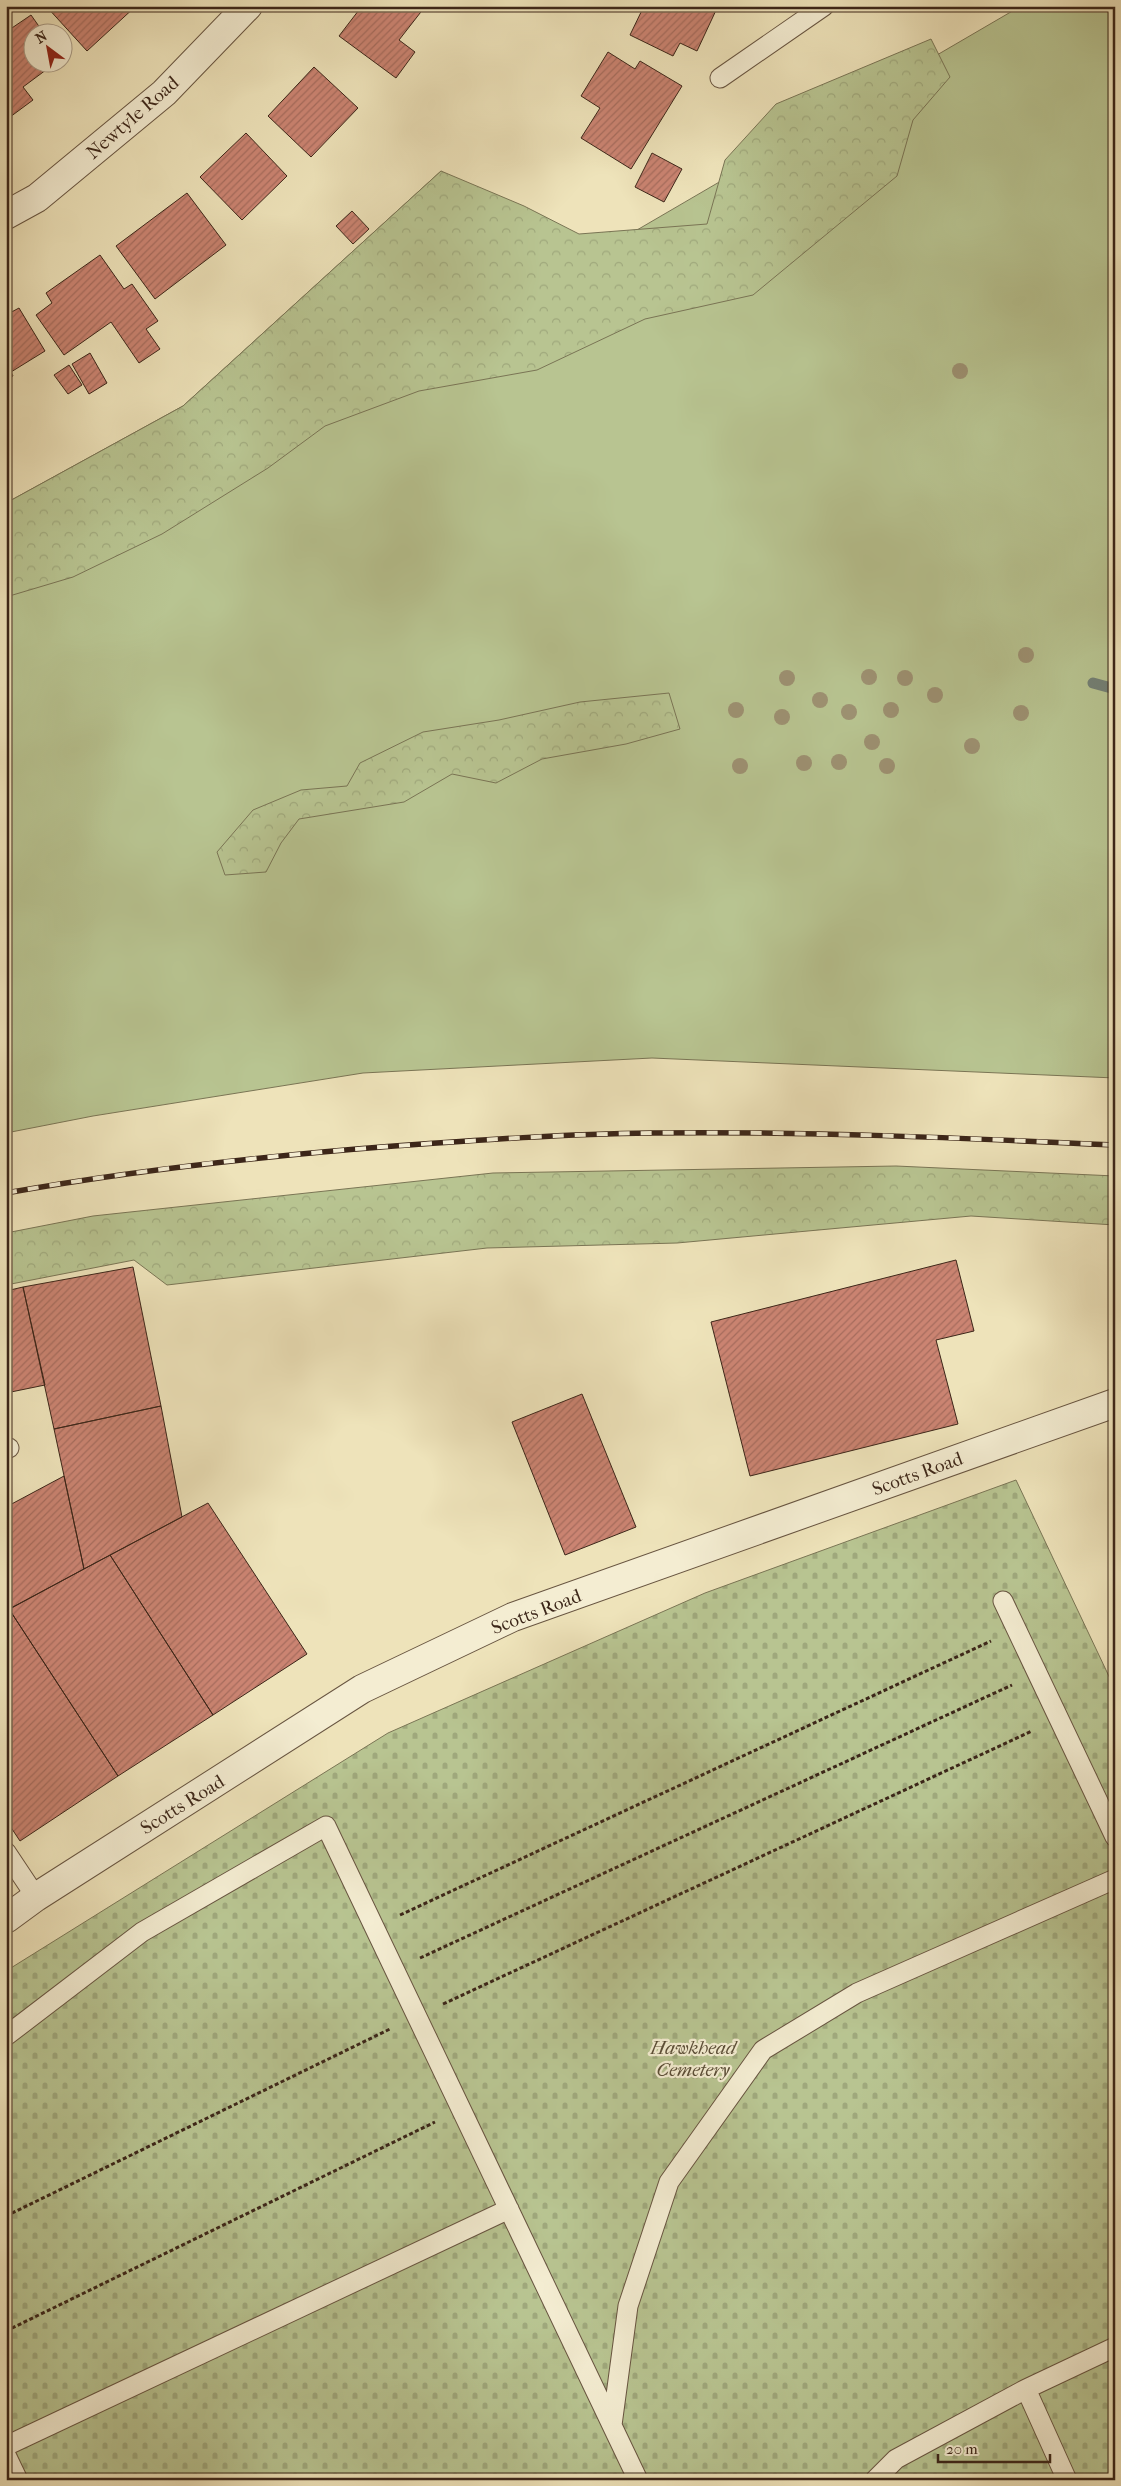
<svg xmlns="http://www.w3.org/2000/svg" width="1121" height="2486" font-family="'IM FELL French Canon',serif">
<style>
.green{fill:#b8c491;stroke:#7a7555}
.forest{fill:url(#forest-crowns);stroke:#7a7555}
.cemetery{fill:url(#cemetery-stones);stroke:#7a7555}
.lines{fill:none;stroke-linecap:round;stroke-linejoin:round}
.stream{stroke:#748176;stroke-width:11}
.building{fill:url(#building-hatch);stroke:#3c2619}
.lane-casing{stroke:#685541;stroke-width:21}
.street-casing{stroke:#685541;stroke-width:30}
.path{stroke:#3c2619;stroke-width:3;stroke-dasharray:4 2.5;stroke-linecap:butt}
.lane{stroke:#f4edd2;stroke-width:19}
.street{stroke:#f4edd2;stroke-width:28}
.rail-casing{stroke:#3c2619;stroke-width:5.5}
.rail{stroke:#f4edd2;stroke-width:4;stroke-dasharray:11;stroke-linecap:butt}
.tree{fill:#9d9172}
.labels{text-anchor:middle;stroke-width:4.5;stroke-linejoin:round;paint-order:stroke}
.street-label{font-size:19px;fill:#3c2619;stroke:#f4edd2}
.park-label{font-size:19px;font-style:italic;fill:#5b4e37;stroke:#f4edd2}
</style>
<defs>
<pattern id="forest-crowns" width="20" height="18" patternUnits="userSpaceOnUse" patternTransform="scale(1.25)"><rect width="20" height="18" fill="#b8c491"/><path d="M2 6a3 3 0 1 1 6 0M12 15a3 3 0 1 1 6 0" fill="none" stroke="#9fa87c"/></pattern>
<pattern id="cemetery-stones" width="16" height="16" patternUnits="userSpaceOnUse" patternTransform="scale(1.25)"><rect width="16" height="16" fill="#b8c491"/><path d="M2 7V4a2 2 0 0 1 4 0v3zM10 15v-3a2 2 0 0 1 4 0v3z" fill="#9fa87c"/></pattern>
<pattern id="building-hatch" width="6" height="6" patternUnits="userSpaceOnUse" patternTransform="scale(1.25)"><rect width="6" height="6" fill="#cb8472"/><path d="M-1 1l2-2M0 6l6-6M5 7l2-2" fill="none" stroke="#a66c5d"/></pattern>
</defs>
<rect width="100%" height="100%" fill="#eee3ba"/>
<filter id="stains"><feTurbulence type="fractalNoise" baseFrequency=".004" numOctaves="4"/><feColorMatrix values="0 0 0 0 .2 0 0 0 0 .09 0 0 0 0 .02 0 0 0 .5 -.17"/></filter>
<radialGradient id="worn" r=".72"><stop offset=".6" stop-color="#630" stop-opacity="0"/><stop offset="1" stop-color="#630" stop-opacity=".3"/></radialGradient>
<path class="green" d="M1021,6H1115V1078L652,1058L363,1073L93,1116L6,1133V503L183,406L441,171L565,272Z"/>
<path class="forest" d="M931,39L950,77L913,120L897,176L753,295L645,319L537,370L419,391L325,426L268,468L162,534L73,577L6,597V503L183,406L441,171L524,206L579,234L707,224L725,160L776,104Z
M669,693L680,729L626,744L542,759L496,783L452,774L404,802L299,819L281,843L266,872L225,875L217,852L253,810L301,790L347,786L360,763L423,732L499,720L580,702Z
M896,1166L1115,1176V1225L971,1216L677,1243L487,1248L167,1285L134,1260L6,1285V1233L93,1216L493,1173Z"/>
<path class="cemetery" d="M1016,1480L1115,1689V2480H6V1971L388,1733L705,1593Z"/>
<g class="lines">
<path class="stream" d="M1093,683L1115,689"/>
</g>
<path class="building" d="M46,6H136L87,51Z
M362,6L424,8L399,40L415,52L396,78L339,36Z
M644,6H718L697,51L680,43L673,56L630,35Z
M31,15L43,32H32V62H52L54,64L23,87L33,100L6,120V32Z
M608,52L635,69L640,61L682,86L631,169L581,138L600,108L581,96Z
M314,67L358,108L311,157L268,116Z
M246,133L287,176L242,220L200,177Z
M652,153L682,169L664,202L635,187Z
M187,193L226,245L155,299L116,246Z
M352,211L369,229L353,244L336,226Z
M100,255L124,289L132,284L158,321L146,329L160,349L139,363L111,322L64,355L36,315L52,303L46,293Z
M19,308L45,351L11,372L13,376L6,380V315Z
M90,353L107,383L89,394L72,364Z
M69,365L82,385L68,394L54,375Z
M956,1260L974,1331L936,1340L958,1424L750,1476L711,1322Z
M133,1267L161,1406L54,1429L23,1287Z
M23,1287L45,1385L6,1393V1291Z
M582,1394L636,1527L565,1555L512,1422Z
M161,1406L182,1517L84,1569L54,1429Z
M64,1476L84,1569L6,1611V1507Z
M208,1503L307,1654L213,1715L110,1555Z
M110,1555L213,1715L118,1776L9,1609Z
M9,1609L118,1776L20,1841L6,1820V1611Z"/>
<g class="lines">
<defs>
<path id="lane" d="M720,78L824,6
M6,1449L9,1448
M1003,1601L1115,1837
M6,1852L36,1897
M6,2036L142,1932L326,1826L638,2480
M1026,2389L1115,2347
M612,2425L628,2306L669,2182L763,2050L857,1993L1115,1879
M6,2446L509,2209
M6,2455L18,2480
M875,2480L896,2459L1026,2389L1067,2480"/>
<path id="street" d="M6,215L37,198L164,93L248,6
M6,1919L36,1897L362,1689L513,1617L1115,1403"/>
</defs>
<use href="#lane" class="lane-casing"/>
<use href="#street" class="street-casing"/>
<path class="path" d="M400,1915L991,1641
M420,1958L1012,1685
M443,2004L1032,1731
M6,2216L390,2029
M6,2331L435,2122"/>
<use href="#lane" class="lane"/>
<use href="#street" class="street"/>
<defs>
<path id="rail" d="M6,1193C135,1170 264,1156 394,1146C480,1140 566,1134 651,1133C805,1131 961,1138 1115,1145"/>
</defs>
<use href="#rail" class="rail-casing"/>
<use href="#rail" class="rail"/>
</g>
<g class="tree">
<circle cx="960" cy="371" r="8"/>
<circle cx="1026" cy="655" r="8"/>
<circle cx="869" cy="677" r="8"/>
<circle cx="787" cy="678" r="8"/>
<circle cx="905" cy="678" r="8"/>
<circle cx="935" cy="695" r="8"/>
<circle cx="820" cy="700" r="8"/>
<circle cx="736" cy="710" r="8"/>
<circle cx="891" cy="710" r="8"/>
<circle cx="849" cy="712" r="8"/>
<circle cx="1021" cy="713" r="8"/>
<circle cx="782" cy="717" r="8"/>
<circle cx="872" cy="742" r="8"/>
<circle cx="972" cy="746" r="8"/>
<circle cx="839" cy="762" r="8"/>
<circle cx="804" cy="763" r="8"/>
<circle cx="740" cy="766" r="8"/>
<circle cx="887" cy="766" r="8"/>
</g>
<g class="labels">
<g class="street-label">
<text transform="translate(132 117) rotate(-41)" y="7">Newtyle Road</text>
<text transform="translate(917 1473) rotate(-20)" y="7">Scotts Road</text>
<text transform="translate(536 1611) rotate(-21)" y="7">Scotts Road</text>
<text transform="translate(182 1804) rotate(-32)" y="7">Scotts Road</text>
</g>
<g class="park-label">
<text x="693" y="2054">Hawkhead<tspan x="693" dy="22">Cemetery</tspan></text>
</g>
</g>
<rect width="1121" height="2486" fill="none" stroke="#eee3ba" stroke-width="25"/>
<rect x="8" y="8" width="1106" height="2471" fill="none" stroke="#3c2619" stroke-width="2.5"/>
<rect x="12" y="12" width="1096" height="2461" fill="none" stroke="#3c2619"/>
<g transform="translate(48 48) rotate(328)"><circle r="24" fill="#f4edd2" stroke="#aa9d88"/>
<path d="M0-4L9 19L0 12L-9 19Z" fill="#8f2418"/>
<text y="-8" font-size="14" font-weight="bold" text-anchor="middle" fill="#3c2619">N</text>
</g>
<path d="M938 2454v8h112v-8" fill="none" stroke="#3c2619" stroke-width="2.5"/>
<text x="946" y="2454" font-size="15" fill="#3c2619" stroke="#f4edd2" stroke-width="4" paint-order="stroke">20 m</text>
<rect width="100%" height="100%" filter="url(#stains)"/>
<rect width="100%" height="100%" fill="url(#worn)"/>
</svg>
